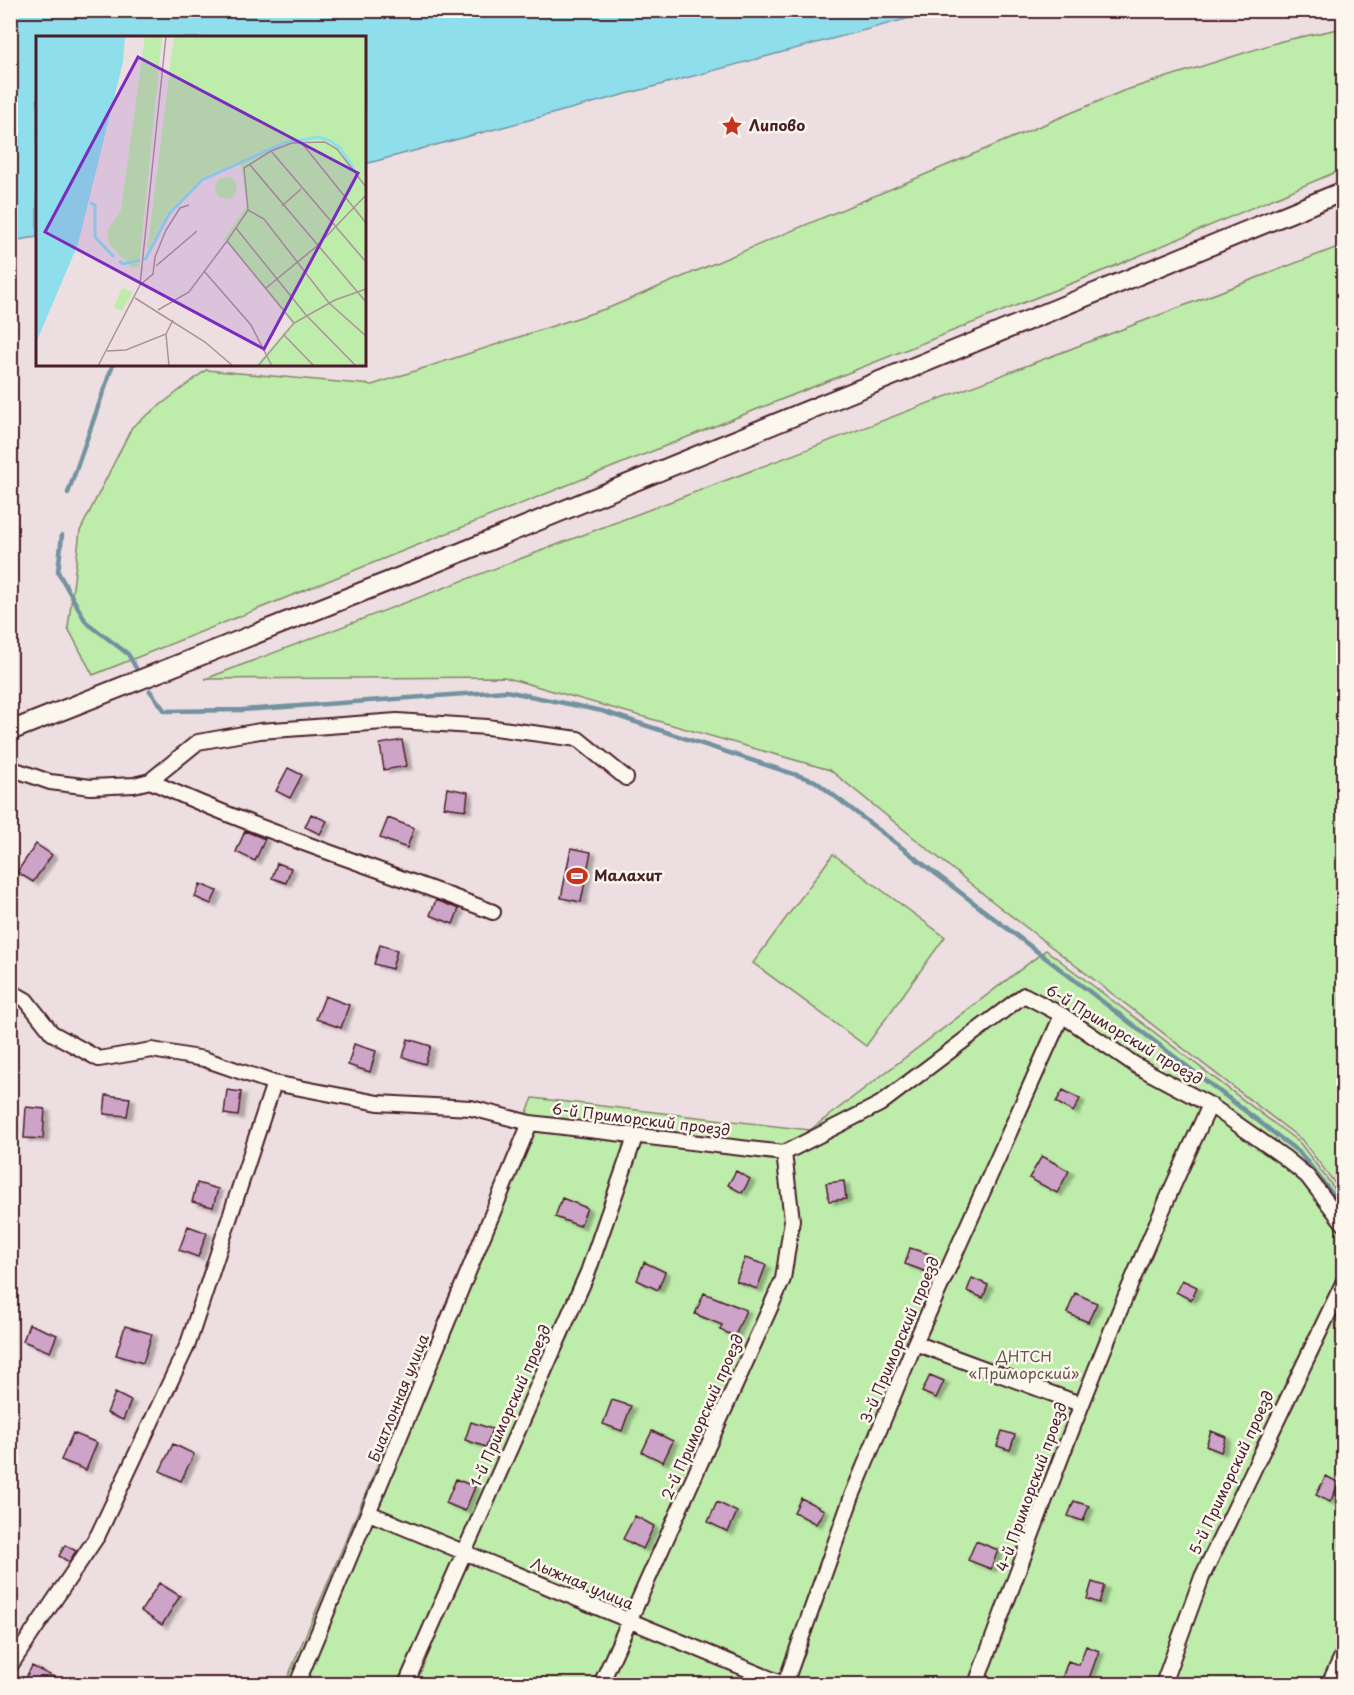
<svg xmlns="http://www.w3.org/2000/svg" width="1354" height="1695" font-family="'Playpen Sans',sans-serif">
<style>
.green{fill:#beecaa;stroke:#84866a;stroke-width:1.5}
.water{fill:#8fdeec;stroke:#73929f;stroke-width:1.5}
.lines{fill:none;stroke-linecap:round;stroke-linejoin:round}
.stream{stroke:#73929f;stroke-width:4.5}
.building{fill:#cda3c7;stroke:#4a1f2b;stroke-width:1.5;filter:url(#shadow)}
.minor-casing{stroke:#4a1f2b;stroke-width:18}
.secondary-casing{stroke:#4a1f2b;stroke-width:22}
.minor{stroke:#fbf7ec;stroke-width:14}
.secondary{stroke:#fbf7ec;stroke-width:18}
.labels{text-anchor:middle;stroke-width:5;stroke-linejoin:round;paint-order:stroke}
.poi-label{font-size:15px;font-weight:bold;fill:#4a1f2b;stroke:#fbf7ec;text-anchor:start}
.street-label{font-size:15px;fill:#4a1f2b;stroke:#fbf7ec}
.park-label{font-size:15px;fill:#67524b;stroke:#fbf7ec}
.inset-river{fill:none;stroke:#8fdeec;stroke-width:3}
.inset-road{fill:none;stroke:#ac9298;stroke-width:1.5}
.view{fill:#7b2cbf;fill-opacity:0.15;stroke:#7b2cbf;stroke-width:3}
.inset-edge{fill:none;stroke:#4a1f2b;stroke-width:3}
</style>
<defs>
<filter id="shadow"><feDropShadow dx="5" dy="3" stdDeviation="1.5" flood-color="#0004"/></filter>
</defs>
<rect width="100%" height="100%" fill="#eddee1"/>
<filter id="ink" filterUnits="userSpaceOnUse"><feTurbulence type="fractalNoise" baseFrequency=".0167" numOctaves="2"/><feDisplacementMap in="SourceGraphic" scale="12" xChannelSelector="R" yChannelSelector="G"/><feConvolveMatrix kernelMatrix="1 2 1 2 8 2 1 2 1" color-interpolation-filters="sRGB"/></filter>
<g filter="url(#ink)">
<path class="green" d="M1343,28V169L1110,268L93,675L68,628L80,531L132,427L206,370L372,385L611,307L1123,91L1282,41Z
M1343,245V1194L1302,1140L992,901L830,770L504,677L205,679Z
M833,854L945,937L866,1046L753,963Z
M1046,950L1300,1143L1343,1200V1684H285L533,1098L810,1130Z"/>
<path class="water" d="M11,10H936V11L365,164L364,38H38L37,237L11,241Z"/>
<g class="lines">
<path class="stream" d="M68,493L113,364
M62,535L58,572L86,622L128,654L136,668
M150,691L165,711L242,710L506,691L602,711L815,781L1300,1153L1344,1209"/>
</g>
<path class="building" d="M402,740L407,766L384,770L380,744Z
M288,768L302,775L290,798L276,791Z
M447,788L468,792L466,810L444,807Z
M311,814L327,821L320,834L305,827Z
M388,818L414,828L407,848L380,838Z
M245,831L265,839L255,861L236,852Z
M36,844L52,855L33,882L17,872Z
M571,848L591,852L581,902L561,898Z
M277,863L291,868L286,883L272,878Z
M200,884L217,891L211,904L195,897Z
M436,900L459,909L453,924L430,915Z
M380,945L397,950L392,969L374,964Z
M325,996L349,1005L341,1028L316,1019Z
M408,1039L431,1046L425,1064L403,1057Z
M354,1044L376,1051L370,1072L348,1065Z
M227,1090L241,1092L238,1116L224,1114Z
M1063,1090L1080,1099L1073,1112L1056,1102Z
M106,1095L130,1098L127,1116L104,1114Z
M26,1107L45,1109L43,1139L24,1138Z
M1042,1156L1069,1171L1057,1193L1029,1178Z
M736,1171L750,1179L742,1193L728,1185Z
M844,1181L846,1199L829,1201L826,1183Z
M197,1183L218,1189L213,1207L192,1202Z
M562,1198L587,1208L580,1226L555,1217Z
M188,1226L207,1233L198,1257L179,1250Z
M910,1248L933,1255L927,1272L905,1264Z
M745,1258L766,1265L757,1289L736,1281Z
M644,1262L665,1272L658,1290L637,1280Z
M972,1278L988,1285L983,1298L967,1291Z
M1182,1280L1197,1287L1191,1300L1176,1292Z
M704,1293L746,1310L735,1336L720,1330L722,1325L695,1314Z
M1075,1293L1097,1303L1088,1322L1067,1313Z
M29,1324L57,1335L50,1352L23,1341Z
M125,1326L152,1334L143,1363L116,1355Z
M930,1375L944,1381L936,1398L922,1392Z
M115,1393L131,1401L123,1420L107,1413Z
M612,1400L631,1406L622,1431L603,1424Z
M471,1422L492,1429L486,1447L465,1440Z
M652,1431L673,1441L663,1462L642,1452Z
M1002,1431L1015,1435L1010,1450L997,1446Z
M1211,1431L1226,1437L1221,1452L1206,1446Z
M73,1433L97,1443L86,1470L61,1460Z
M173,1444L194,1454L181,1481L160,1471Z
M1326,1476L1339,1483L1330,1502L1316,1495Z
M456,1479L475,1487L465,1511L446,1503Z
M801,1498L824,1510L816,1524L794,1512Z
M1074,1501L1089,1506L1083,1521L1068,1516Z
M717,1502L737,1512L728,1532L708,1522Z
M635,1516L654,1526L643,1549L623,1539Z
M976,1541L998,1550L991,1569L968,1560Z
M65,1545L76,1551L69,1562L59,1556Z
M1092,1582L1104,1586L1099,1603L1087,1599Z
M159,1583L180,1596L162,1625L141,1611Z
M1086,1646L1099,1651L1087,1684H1060L1068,1661L1079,1665Z
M32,1666L67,1684H35L25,1679Z"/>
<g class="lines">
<defs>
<path id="minor" d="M10,768L50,782L91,787L134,785L150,781L198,742L260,731L397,721L487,727L578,739L626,778
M150,781C261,832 379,868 493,912
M10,991L26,1000L52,1033L99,1059L152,1050L204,1059L274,1083L378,1103L471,1108L530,1123L784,1153L880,1104L1024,995L1062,1015L1137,1066L1210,1105L1284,1157L1307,1176L1344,1224
M915,1343L1080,1404
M369,1513L783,1684
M10,1666L98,1535L188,1344L274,1083
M297,1684L530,1123
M406,1684L588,1272L635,1137
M601,1684L783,1279L792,1220L784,1153
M785,1684L852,1496L915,1343L1062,1015
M976,1684C1048,1489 1121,1294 1210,1105
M1163,1684L1202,1577L1344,1281
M1329,1684L1344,1652"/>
<path id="secondary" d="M10,731L425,567L1344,191"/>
</defs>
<use href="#minor" class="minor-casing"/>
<use href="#secondary" class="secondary-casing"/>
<use href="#minor" class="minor"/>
<use href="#secondary" class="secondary"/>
</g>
</g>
<defs>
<symbol id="sight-bare" viewBox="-9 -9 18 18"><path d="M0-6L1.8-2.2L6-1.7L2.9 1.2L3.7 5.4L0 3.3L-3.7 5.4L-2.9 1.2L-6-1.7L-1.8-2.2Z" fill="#c8321e" stroke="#fbf7ec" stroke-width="2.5" paint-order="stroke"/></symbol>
<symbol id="stadium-bare" viewBox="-9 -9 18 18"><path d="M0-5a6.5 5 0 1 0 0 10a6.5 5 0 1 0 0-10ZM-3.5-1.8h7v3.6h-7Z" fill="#c8321e" stroke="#fbf7ec" stroke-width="2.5" paint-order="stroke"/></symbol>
</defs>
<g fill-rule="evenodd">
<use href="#sight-bare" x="717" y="111" width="30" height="30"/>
<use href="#stadium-bare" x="562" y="861" width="30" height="30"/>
</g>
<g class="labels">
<g class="poi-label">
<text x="749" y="131">Липово</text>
<text x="594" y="881">Малахит</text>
</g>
<g class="street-label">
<text transform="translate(1124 1035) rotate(31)" y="5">6-й Приморский проезд</text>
<text transform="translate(641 1120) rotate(7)" y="5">6-й Приморский проезд</text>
<text transform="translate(900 1340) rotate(-67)" y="5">3-й Приморский проезд</text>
<text transform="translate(399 1398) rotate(-68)" y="5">Биатлонная улица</text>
<text transform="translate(511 1406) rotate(-66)" y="5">1-й Приморский проезд</text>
<text transform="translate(703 1417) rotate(-66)" y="5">2-й Приморский проезд</text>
<text transform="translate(1232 1473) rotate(-65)" y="5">5-й Приморский проезд</text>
<text transform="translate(1032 1487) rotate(-70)" y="5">4-й Приморский проезд</text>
<text transform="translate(582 1584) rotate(23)" y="5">Лыжная улица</text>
</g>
<g class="park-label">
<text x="1024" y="1362">ДНТСН<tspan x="1024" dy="17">«Приморский»</tspan></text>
</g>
</g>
<g transform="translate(36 36)">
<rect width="330" height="330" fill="#eddee1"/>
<path d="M109,0H126L103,231H95L73,208L71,195L85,174ZM138,0H330V144L314,125L330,145V330H219L256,287L188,203L211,169L204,125L166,142L131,177L111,216ZM179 152a11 11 0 1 1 22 0a11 11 0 1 1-22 0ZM86,252L97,256L86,275L78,271Z" fill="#beecaa"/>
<path d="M0,0H89L87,26L42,208L0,307Z" fill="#8fdeec"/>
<path class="inset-river" d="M54,167L59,169V201L78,221M109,224L133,178L166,144L248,107L283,101L293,104L304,112L318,133M83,225L87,228L104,224"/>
<path class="inset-road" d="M265,106L330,187M235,115L330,226M214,129L330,266M246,170L265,153M212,174L228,183L293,267L330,300M200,192L270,279L320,330M191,205L258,287M120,230L161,195M168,235L215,289L236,330M104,249L117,238L119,221L130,194L144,172L153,169M230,252L281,210L330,159M99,262L169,306L197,330M122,274L153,256L191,205L212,174L208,132L235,115L256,107L289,106L301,113L330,151M130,298L133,330M247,298L278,330M71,315L90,314L130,298L137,284M62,330L104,249L130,0M222,330L258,287L299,264L330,253"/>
<path class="view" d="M102,21L322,137L228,313L9,196Z"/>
<rect width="330" height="330" class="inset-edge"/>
</g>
<rect width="1354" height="1695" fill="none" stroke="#fbf7ec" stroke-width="36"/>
<rect x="18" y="18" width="1318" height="1659" fill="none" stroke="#4a1f2b" stroke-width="2" filter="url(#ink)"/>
</svg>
